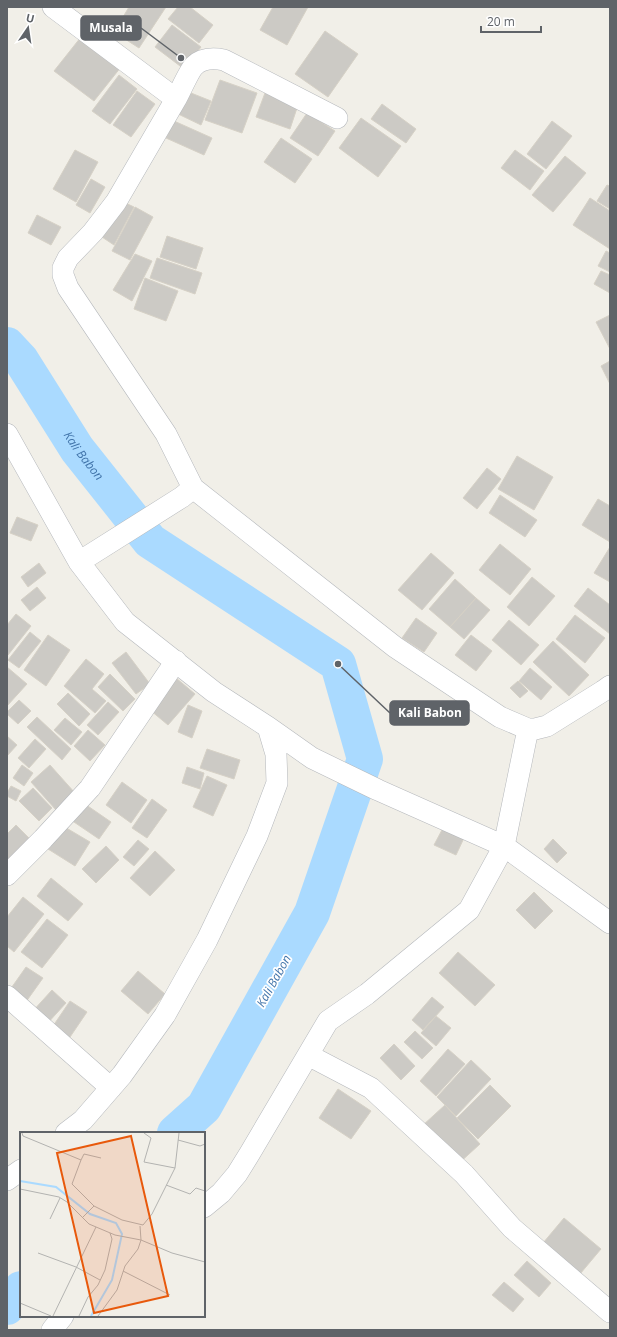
<svg xmlns="http://www.w3.org/2000/svg" width="617" height="1337" font-family="'Open Sans',sans-serif">
<style>
.lines{fill:none;stroke-linecap:round;stroke-linejoin:round}
.river{stroke:#aadaff;stroke-width:36}
.building{fill:#cccac5;stroke:#d6d1c6}
.minor-casing{stroke:#b5b8bc;stroke-width:22}
.minor{stroke:#fff;stroke-width:21}
.labels{text-anchor:middle;stroke-width:3.5;stroke-linejoin:round;paint-order:stroke}
.water-label{font-size:12px;font-style:italic;fill:#4174aa;stroke:#fff}
.inset-river{fill:none;stroke:#aadaff;stroke-width:2}
.inset-road{fill:none;stroke:#b3b3b1;stroke-width:1}
.view{fill:#e8590c;fill-opacity:0.15;stroke:#e8590c;stroke-width:2}
.inset-edge{fill:none;stroke:#5f6368;stroke-width:2}
.leader{fill:none;stroke:#5f6368;stroke-width:1.5}
.callout-dot{fill:#5f6368;stroke:#fff;stroke-width:1.5}
.callout{fill:#5f6368;stroke:#5f6368;stroke-width:1.5}
.callout-label{font-size:12px;text-anchor:middle;font-weight:bold;fill:#fff}
</style>
<rect width="100%" height="100%" fill="#f1efe8"/>
<g class="lines">
<g class="river">
<path id="s1" d="M7,345L21,360L77,449L150,541L338,664L365,759L312,913L204,1107L175,1133"/>
<path d="M7,1307L21,1289"/>
</g>
</g>
<path class="building" d="M129,7H166L139,48L114,32Z
M178,7H190L213,25L199,43L168,19Z
M273,7H308L287,45L260,30Z
M172,25L201,47L184,69L155,47Z
M325,31L358,54L328,97L295,74Z
M81,37L121,67L94,101L54,71Z
M119,75L137,89L110,124L92,111Z
M220,80L257,93L242,133L205,120Z
M137,91L155,104L131,137L113,125Z
M186,91L211,101L201,125L174,112Z
M265,93L298,105L290,129L256,117Z
M382,104L416,129L406,143L371,119Z
M307,113L335,131L318,156L290,138Z
M361,118L401,146L378,177L339,148Z
M174,121L212,138L204,155L166,138Z
M552,121L572,136L546,169L527,154Z
M281,138L312,159L295,183L264,162Z
M75,150L98,162L76,202L53,189Z
M515,150L544,171L530,190L501,168Z
M565,156L586,173L553,212L532,195Z
M91,179L105,187L90,213L76,205Z
M607,185L610,186V209L597,201Z
M590,198L610,211V249L573,225Z
M119,200L134,207L114,245L99,235Z
M135,207L153,217L130,260L112,251Z
M37,215L61,227L51,245L28,233Z
M167,236L203,248L196,269L160,257Z
M606,251L610,253V272L598,266Z
M135,254L152,261L132,301L113,290Z
M157,258L202,273L195,294L150,278Z
M601,271L610,275V293L594,284Z
M145,278L178,291L166,321L134,309Z
M610,315V349L596,322Z
M610,361V384L601,366Z
M517,456L553,477L534,510L498,489Z
M487,468L501,479L477,509L463,498Z
M500,495L537,520L525,537L489,513Z
M598,499L610,506V542L582,525Z
M17,517L38,525L31,541L10,533Z
M500,544L531,569L510,595L479,570Z
M610,547V582L594,573Z
M431,553L454,573L422,610L398,590Z
M39,563L46,573L28,587L21,577Z
M532,577L555,596L529,626L507,607Z
M455,579L476,598L450,627L429,609Z
M37,587L46,598L30,611L21,600Z
M588,588L610,605V634L574,606Z
M476,598L490,610L464,639L450,627Z
M16,614L31,626L8,655L7,654V625Z
M575,615L605,638L585,663L556,639Z
M416,618L437,633L424,652L402,638Z
M509,620L539,645L521,665L492,640Z
M30,632L41,641L19,668L8,660Z
M48,635L70,650L46,686L24,670Z
M471,635L492,651L476,671L455,655Z
M553,641L589,675L569,696L533,662Z
M126,652L150,684L136,694L112,663Z
M86,659L104,674L92,689L106,701L95,713L64,686Z
M7,667L27,684L7,706Z
M530,668L552,687L541,700L519,681Z
M110,674L135,699L123,711L98,687Z
M176,678L195,694L168,725L150,710Z
M518,681L528,691L520,698L510,688Z
M68,693L90,714L79,726L57,704Z
M19,700L31,711L18,724L7,714V712Z
M108,702L119,712L98,735L87,725Z
M188,705L202,711L192,738L178,732Z
M37,717L71,749L62,760L27,727Z
M65,718L82,732L71,745L54,730Z
M88,730L105,745L90,761L74,746Z
M7,736L17,745L7,756Z
M35,739L46,749L29,768L18,758Z
M207,749L240,760L234,779L200,768Z
M22,765L33,773L24,786L13,778Z
M50,765L75,793L56,810L31,782Z
M187,767L204,773L200,789L182,783Z
M207,776L227,785L213,816L193,807Z
M122,782L147,800L131,823L106,805Z
M11,786L21,791L16,801L7,796V793Z
M33,788L52,808L39,821L19,801Z
M152,799L167,810L147,838L132,828Z
M82,802L111,822L99,839L71,820Z
M16,825L29,838L7,860V834Z
M63,826L90,842L75,866L48,849Z
M443,828L464,838L456,855L434,845Z
M553,839L567,853L557,863L544,849Z
M138,840L149,849L134,866L123,857Z
M106,846L119,860L96,883L82,869Z
M155,851L175,870L150,896L130,878Z
M51,878L83,904L68,921L37,896Z
M534,892L553,911L535,929L516,910Z
M23,897L44,914L14,952L7,946V917Z
M47,919L68,935L42,968L21,952Z
M458,952L495,985L475,1006L439,973Z
M26,967L43,978L23,1006L7,994Z
M138,971L165,994L148,1014L121,991Z
M52,990L66,1003L46,1025L32,1012Z
M432,997L444,1007L423,1030L412,1020Z
M70,1001L87,1012L68,1040L51,1029Z
M436,1016L451,1028L436,1046L421,1033Z
M415,1031L433,1048L422,1059L404,1042Z
M394,1044L415,1066L401,1080L380,1058Z
M448,1049L465,1064L436,1096L420,1081Z
M471,1060L491,1079L456,1116L437,1097Z
M490,1085L511,1106L478,1139L457,1118Z
M338,1089L371,1111L351,1139L319,1118Z
M445,1105L480,1144L457,1165L422,1126Z
M564,1218L601,1249L575,1280L538,1249Z
M527,1261L551,1283L539,1297L514,1275Z
M504,1282L524,1299L513,1312L492,1295Z"/>
<g class="lines">
<defs>
<path id="minor" d="M53,7L176,99C180,92 189,71 194,66C202,58 214,58 224,60L337,118
M7,434L79,562L125,622L214,692L268,727L312,758L378,790L504,846L528,729
M193,488L395,647L500,717L528,729H535L547,726L603,691L610,686
M79,562L182,497L193,488L166,434L68,288L63,275V268L68,258L93,232L116,202L176,99
M7,875L43,839L90,788L176,661
M7,996L111,1088
M308,1055L371,1088L464,1174L512,1228L610,1312
M66,1133L83,1120L122,1075L165,1015L207,940L257,836L277,783L276,754L268,727
M7,1180L21,1170
M204,1207L221,1193L237,1174L250,1153L328,1021L367,994L469,910L504,846L610,923
M52,1330L63,1316"/>
</defs>
<use href="#minor" class="minor-casing"/>
<use href="#minor" class="minor"/>
</g>
<g class="labels">
<g class="water-label">
<text dy="4" stroke="none"><textPath href="#s1" startOffset="135">Kali Babon</textPath></text>
<text transform="translate(274 981) rotate(-61)" y="4">Kali Babon</text>
</g>
</g>
<g transform="translate(20 1132)">
<rect width="185" height="185" fill="#f1efe8"/>
<path class="inset-river" d="M0,49L36,55L70,82L96,91L102,102L92,148L71,184"/>
<path class="inset-road" d="M2,1L3,4L61,28L64,22L81,26M124,1L131,6L124,30L155,36M158,8L180,14L185,12M61,28L52,52L74,74L62,86M146,53L170,62L176,56L185,59M0,57L39,65L47,70L69,92L95,103L121,108L120,94M74,74L102,88L123,93L132,82L155,36L159,1M30,87L40,66M18,121L56,135L80,148M103,139L150,163M0,171L31,184M33,184L76,95M59,184L68,165L78,153L85,138L92,107L90,101M78,184L97,158L105,134L118,117L121,108L152,121L185,130"/>
<path class="view" d="M111,4L148,164L74,181L37,21Z"/>
<rect width="185" height="185" class="inset-edge"/>
</g>
<path class="leader" d="M181 58L141 28M338 664L390 713"/>
<g class="callout-dot">
<circle cx="181" cy="58" r="4"/>
<circle cx="338" cy="664" r="4"/>
</g>
<g class="callout">
<rect x="81" y="16" width="60" height="24" rx="4"/>
<rect x="390" y="701" width="79" height="24" rx="4"/>
</g>
<g class="callout-label">
<text x="111" y="32">Musala</text>
<text x="430" y="717">Kali Babon</text>
</g>
<rect width="617" height="1337" fill="none" stroke="#5f6368" stroke-width="16"/>
<g transform="translate(28 28) rotate(13)" stroke="#ffffff" stroke-width="3" paint-order="stroke">
<path d="M0-3L7 15L0 10L-7 15Z" fill="#5f6368"/>
<text y="-6" font-size="11" font-weight="bold" text-anchor="middle" fill="#5f6368">U</text>
</g>
<path d="M481 26v6h60v-6" fill="none" stroke="#5f6368" stroke-width="2"/>
<text x="487" y="26" font-size="12" fill="#5f6368" stroke="#ffffff" stroke-width="3" paint-order="stroke">20 m</text>
</svg>
